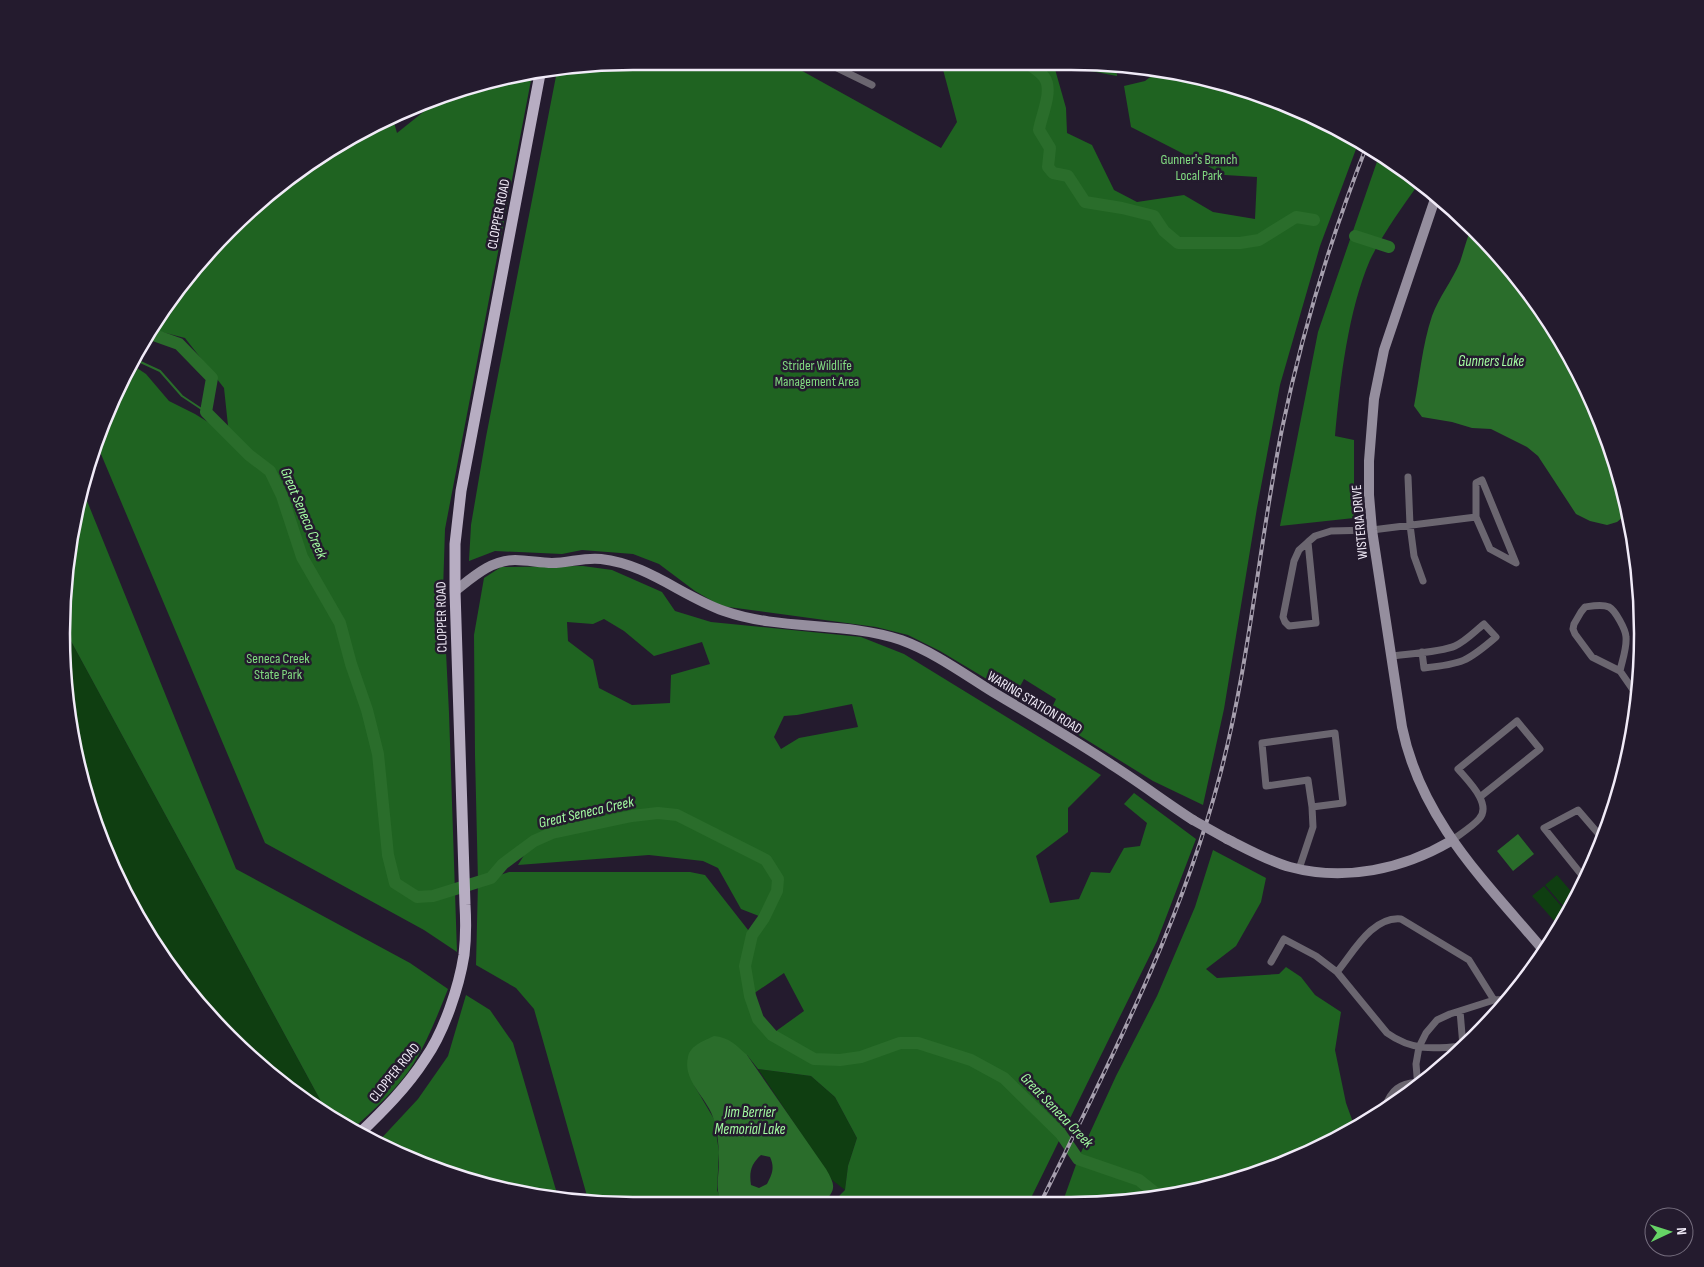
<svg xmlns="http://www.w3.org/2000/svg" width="1704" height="1267" font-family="'Sofia Sans Condensed',sans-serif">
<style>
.green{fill:#0f3e11}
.forest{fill:#1f6321;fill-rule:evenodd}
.water{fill:#2a6d2b;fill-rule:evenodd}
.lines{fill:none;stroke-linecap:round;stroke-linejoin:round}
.stream{stroke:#2a6d2b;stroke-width:2}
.river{stroke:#2a6d2b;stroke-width:12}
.street{stroke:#6b6670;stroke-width:7}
.secondary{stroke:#958e9e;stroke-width:10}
.primary{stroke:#b7adc2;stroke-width:11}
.rail-casing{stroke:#a69fae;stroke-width:4}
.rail{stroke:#241b2e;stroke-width:2;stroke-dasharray:5.5;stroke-linecap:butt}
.secondary-bridge{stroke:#958e9e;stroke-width:10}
.labels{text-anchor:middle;stroke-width:5;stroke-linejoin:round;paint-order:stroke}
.park-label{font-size:14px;fill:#81da80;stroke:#241b2e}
.street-label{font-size:14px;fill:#f1ebf8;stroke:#241b2e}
.water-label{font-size:15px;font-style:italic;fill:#a3fca1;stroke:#241b2e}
.rim{fill:none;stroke:#f1ebf8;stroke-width:2.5}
</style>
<rect width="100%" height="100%" fill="#241b2e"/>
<path class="green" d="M65,630L329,1116L256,1064L179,982L105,852L72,745L62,671Z
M1557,875L1576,897L1569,913L1545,885Z
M1544,886L1568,914L1557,924L1532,896Z
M758,1069L811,1076L835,1097L857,1138L848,1166L845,1190L832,1180Z"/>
<path class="forest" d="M634,61L786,62L941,148L957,122L941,62H1053L1066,108L1067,133L1092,145L1114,190L1137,202L1184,195L1213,212L1255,219L1257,177L1225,175L1131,127L1124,86L1145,81L1158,71L1218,81L1251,93L1255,100C1289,100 1330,124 1359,141L1320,246L1280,385L1257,508L1224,709L1203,805L1153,781L1048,716L1056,699L1024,679L1015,696L940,651L908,635L876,627L721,606L695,591L659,564L633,554L582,550L562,554L495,551L469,561L471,525L486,437L557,71Z
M1080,62L1116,64L1117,76L1085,70Z
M532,75L445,529L443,591L449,713L457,952L424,930L265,843L98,447L120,380L131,364L146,374L169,401L195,414L229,435L224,388L185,338L154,330L203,256L285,180L347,138L393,119L397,133L437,101L485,81Z
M1380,153L1389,158L1419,183C1402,208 1383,233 1370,260C1348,311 1340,381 1335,436L1354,440V518L1280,526L1318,332Z
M83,491L236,869L410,963L448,989C438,1014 428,1040 414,1063C399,1088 372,1111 351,1131L329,1116L65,630L72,522Z
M583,566L612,570L662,592L675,611L711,622L861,637L904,654L1101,775L1068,808V832L1036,856L1050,903L1079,899L1091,872L1110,873L1124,848L1140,846L1147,823L1124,804L1134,793L1196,839L1157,941L1029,1202L832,1203L845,1190L848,1166L857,1138L835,1097L811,1076L758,1069L747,1055L694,1085L714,1119L719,1152L717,1190L723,1204L596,1205L589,1203L534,1009L516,988L476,965L478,882L475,755L474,635L484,578L501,567ZM604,619L624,631L654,656L702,642L710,664L671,675L670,703L632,705L599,688L593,660L568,641L567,622L593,624ZM852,704L858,727L799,738L781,749L774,737L784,716L797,715ZM532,842L518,865L649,855L703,861L718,868L741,909L764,918L752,935L705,875L690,872H509L491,878L503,864ZM784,973L804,1011L772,1034L758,1019L750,996Z
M1213,850L1266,878L1261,902L1236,946L1206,969L1217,978L1279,974L1286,967L1301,977L1315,995L1341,1012L1335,1050L1346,1103L1354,1125L1289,1162L1145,1201H1063L1078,1159L1116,1076L1157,996L1195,907Z
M466,995L490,1010L513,1043L558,1197L450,1175L377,1143L418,1099L448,1056Z"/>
<path class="water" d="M1472,226L1525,285L1584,381L1623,486L1627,510L1623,517L1617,522L1607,525L1590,521L1576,514L1538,456L1527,447L1491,429L1472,428L1452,422L1422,417L1414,406C1420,376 1422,346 1432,316C1439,297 1452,281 1460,262C1464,250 1467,238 1472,226Z
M1518,834L1534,854L1513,871L1497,851Z
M714,1036C729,1037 737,1046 747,1055L826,1169C835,1185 837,1189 823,1203L723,1204C714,1191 719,1177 719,1162C719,1149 718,1133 714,1120C708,1098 682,1081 688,1057C690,1045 706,1040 714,1036ZM761,1155L770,1157C775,1168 772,1174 767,1184L759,1188L751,1185C749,1172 751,1164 761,1155Z"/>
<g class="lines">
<path class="stream" d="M1041,62L1043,66V75
M134,359L160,371L182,396L206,412"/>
<path class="river" d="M1026,62C1032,67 1040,71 1044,77C1054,90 1041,116 1039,130L1050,148L1048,167L1053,173L1068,176L1085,202L1122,208L1154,216L1164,231L1178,243H1240L1259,240L1296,217L1314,220
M1355,236L1389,247
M151,334L179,344L212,378L206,412L249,455L270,471L282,496L302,557L340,623L351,664L367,710L378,754L388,855L395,883L417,897L433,896L491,878L503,864L534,841L552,833L632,816L658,813L677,815L766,860L778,879L777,891L764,918L752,935L745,966L750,996L758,1019L772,1035L814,1059L840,1060L861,1057L900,1043H918L971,1060L1004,1078L1061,1134L1078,1159L1139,1180L1154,1192L1155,1198"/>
<path class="street" d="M825,62L872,85
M1408,477L1410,525L1414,556L1423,581
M1308,542L1299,550L1294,561L1283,617L1285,622L1289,626L1316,623L1308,542L1315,536L1331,531L1372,530L1476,517V483L1482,480L1516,563L1490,549L1476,517
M1391,656C1406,654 1442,652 1455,646C1466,641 1474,632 1484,624L1496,637C1467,662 1462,664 1424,668L1422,652
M1620,671C1622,661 1627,648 1626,637C1626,630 1615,610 1609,607C1602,604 1592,606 1585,607L1581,612L1574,624L1573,629L1575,634L1592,657L1620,671L1638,697
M1451,841C1460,834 1472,827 1479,819C1493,804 1467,780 1458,769L1517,721L1540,749L1480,797
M1299,869L1313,827L1312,807L1343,803L1335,733L1262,743L1266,786L1308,780L1312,807
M1585,879L1544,828L1578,810L1603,839
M1271,962L1284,939L1316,956L1337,972L1387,1033C1412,1051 1434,1049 1463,1046L1460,1011
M1337,972C1353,953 1372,916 1401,919L1469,960L1494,1000
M1418,1088L1416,1064L1419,1047L1426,1033L1437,1020L1450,1014L1494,1000L1509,999
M1385,1107C1392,1089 1399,1084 1418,1082"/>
<path class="secondary" d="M1436,196L1384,350L1374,399L1369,461V495L1372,530L1402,727C1421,820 1485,881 1544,951
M455,591C473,577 491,560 515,560C528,560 540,563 552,563C569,563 584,557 601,559C647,564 682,596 724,611C781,631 844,621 901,640C934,652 964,674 993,692C1033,716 1073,739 1112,765C1139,782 1165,802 1193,820
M1227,839C1247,849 1268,861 1290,867C1345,882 1403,869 1451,841"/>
<path class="primary" d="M359,1134C383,1111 407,1087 425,1059C444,1032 459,987 464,955C466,938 466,922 465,905L455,591V544L461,491L540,74"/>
<defs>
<path id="rail" d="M1041,1202C1109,1063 1181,925 1220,775C1250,661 1259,543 1282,429C1302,332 1331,237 1367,145"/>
</defs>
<use href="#rail" class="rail-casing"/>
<use href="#rail" class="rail"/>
<path class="secondary-bridge" d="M1193,820L1227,839"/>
</g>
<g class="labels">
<g class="park-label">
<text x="1199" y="164">Gunner's Branch<tspan x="1199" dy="16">Local Park</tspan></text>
<text x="817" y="370">Strider Wildlife<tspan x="817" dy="16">Management Area</tspan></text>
<text x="278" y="663">Seneca Creek<tspan x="278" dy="16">State Park</tspan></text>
</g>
<g class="street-label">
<text transform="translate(498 214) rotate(-79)" y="5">CLOPPER ROAD</text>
<text transform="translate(1359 522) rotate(-95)" y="5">WISTERIA DRIVE</text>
<text transform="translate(441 617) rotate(-91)" y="5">CLOPPER ROAD</text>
<text transform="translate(1035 702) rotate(31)" y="5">WARING STATION ROAD</text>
<text transform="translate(394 1072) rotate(-51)" y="5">CLOPPER ROAD</text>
</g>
<g class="water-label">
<text x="1491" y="366">Gunners Lake</text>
<text transform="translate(304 513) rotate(67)" y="5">Great Seneca Creek</text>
<text transform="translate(586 812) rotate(-13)" y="5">Great Seneca Creek</text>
<text transform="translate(1057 1110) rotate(46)" y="5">Great Seneca Creek</text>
<text x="750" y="1117">Jim Berrier<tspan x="750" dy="17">Memorial Lake</tspan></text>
</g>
</g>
<path d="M0 0H1704V1267H0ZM633 70H1071A563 563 0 0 1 1634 633V634A563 563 0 0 1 1071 1197H633A563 563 0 0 1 70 634V633A563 563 0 0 1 633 70Z" fill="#241b2e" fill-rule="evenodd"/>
<path class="rim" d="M633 70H1071A563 563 0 0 1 1634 633V634A563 563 0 0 1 1071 1197H633A563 563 0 0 1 70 634V633A563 563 0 0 1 633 70Z"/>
<g transform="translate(1669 1232) rotate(86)"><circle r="24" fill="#241b2e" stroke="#766e7f"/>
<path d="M0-4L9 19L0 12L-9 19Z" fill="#66d466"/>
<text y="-8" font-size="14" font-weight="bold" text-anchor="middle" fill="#f1ebf8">N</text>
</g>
</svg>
